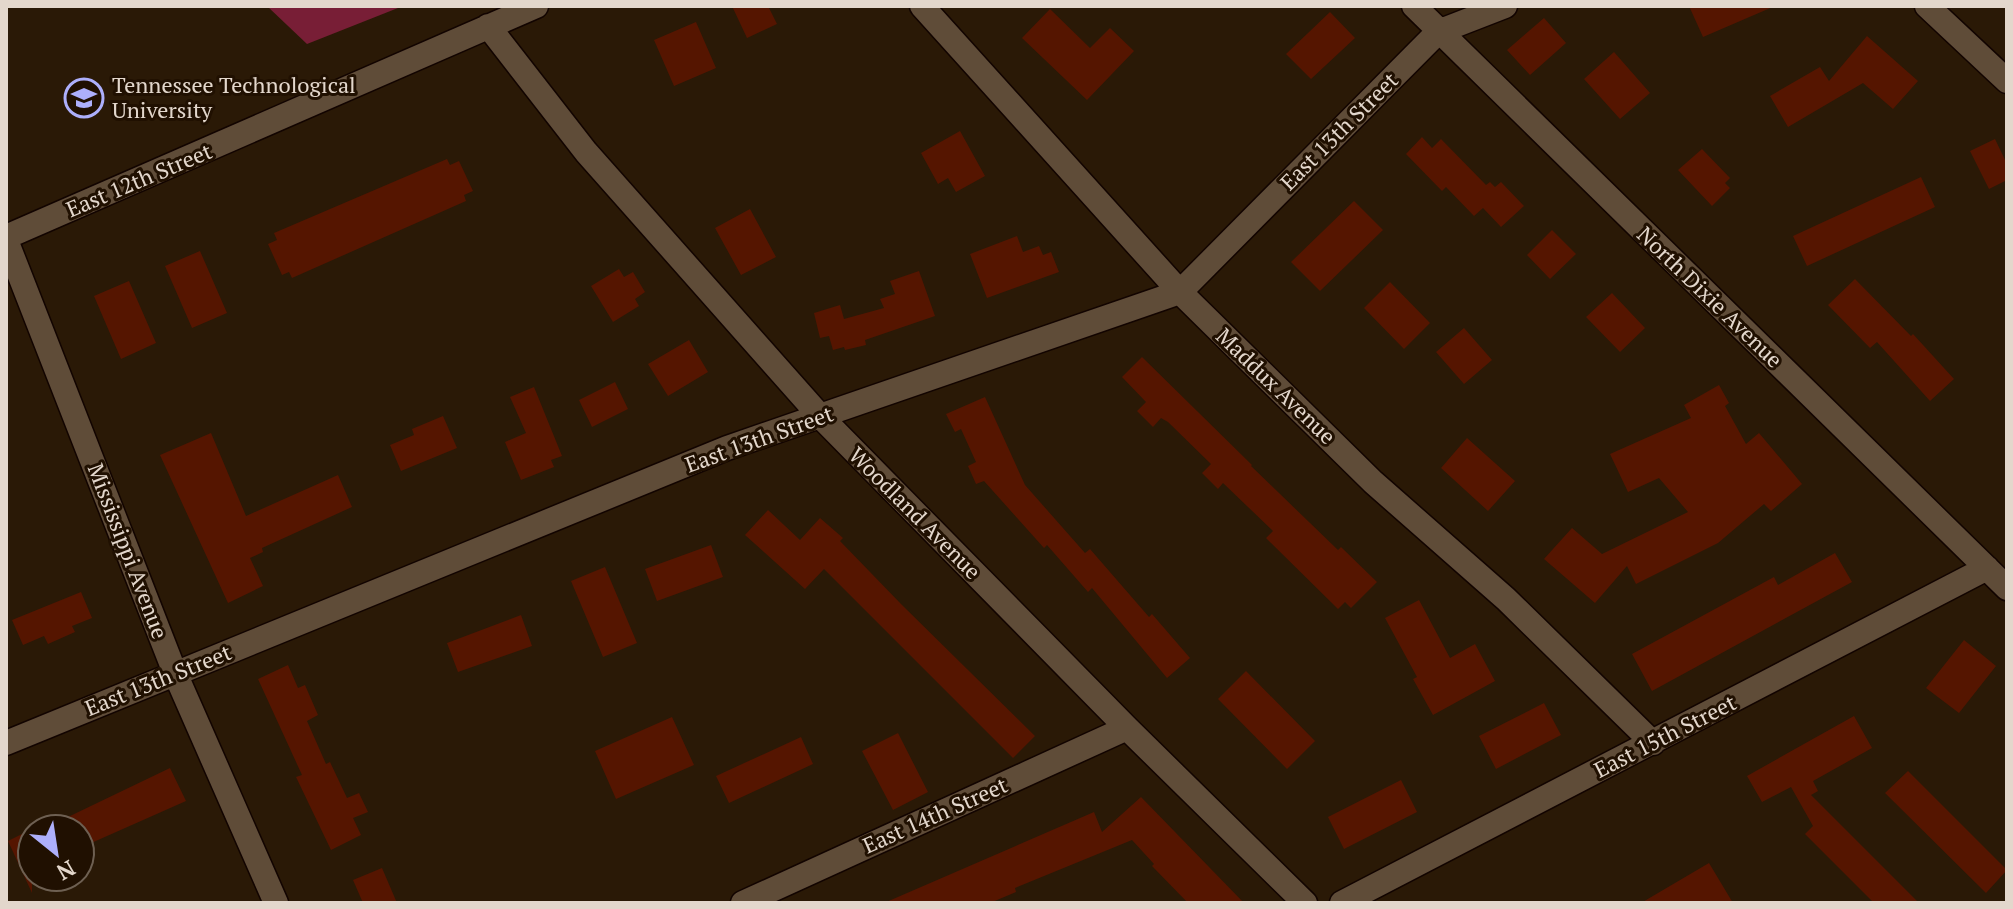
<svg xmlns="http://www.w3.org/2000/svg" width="2013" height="909" font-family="'PT Serif',serif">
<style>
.green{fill:#781e36}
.building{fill:#551500}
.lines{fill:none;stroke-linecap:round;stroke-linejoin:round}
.minor-casing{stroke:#120400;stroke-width:27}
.minor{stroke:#5f4c38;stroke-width:24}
.labels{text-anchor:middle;stroke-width:6;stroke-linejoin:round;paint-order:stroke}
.poi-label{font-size:22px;fill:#e3d7cc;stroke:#201001;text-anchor:start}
.street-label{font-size:22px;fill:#e3d7cc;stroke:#201001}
</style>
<rect width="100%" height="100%" fill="#2a1906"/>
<path class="green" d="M267,6H403L307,44Z"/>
<path class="building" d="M732,6H768L777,24L747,38Z
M1689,6H1775L1703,37Z
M1050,9L1090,48L1110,28L1134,51L1087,100L1022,38Z
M1330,12L1355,38L1311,79L1286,54Z
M1544,18L1566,43L1530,75L1507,50Z
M696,22L716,68L674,86L654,40Z
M1867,36L1918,81L1893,109L1863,83L1788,127L1770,96L1820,67L1829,81Z
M1614,52L1650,93L1620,119L1584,79Z
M960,131L985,176L956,192L948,178L938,184L921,153Z
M1422,137L1432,148L1441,139L1486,185L1490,182L1495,187L1501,182L1524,206L1501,227L1483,208L1474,216L1446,187L1442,191L1406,154Z
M1995,139L2007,164V180L1989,189L1970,151Z
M1702,149L1730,178L1725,183L1730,188L1712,206L1678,170Z
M447,159L450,165L459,161L473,191L464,195L466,201L292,278L289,272L282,275L268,244L277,240L274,233Z
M1921,177L1935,207L1807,266L1793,236Z
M1354,201L1383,230L1320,291L1291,262Z
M750,209L776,257L741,275L715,228Z
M1552,230L1576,254L1550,279L1527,255Z
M1017,236L1023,252L1039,246L1043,255L1051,252L1059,272L987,298L970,254Z
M200,251L227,313L192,328L165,266Z
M619,269L624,277L633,272L645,292L635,299L639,306L613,322L591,286Z
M919,271L935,316L865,340L866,345L845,350L844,347L833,350L829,336L820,338L814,313L840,305L844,319L884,308L880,299L895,294L890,281Z
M1855,279L1911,336L1913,334L1954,379L1930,401L1877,342L1870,348L1828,305Z
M129,281L156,343L121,359L94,296Z
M1390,282L1430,323L1404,349L1364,308Z
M1612,293L1645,328L1620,352L1586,317Z
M1464,328L1492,360L1464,384L1436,352Z
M689,340L708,372L668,396L648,364Z
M1142,357L1252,465L1251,466L1338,550L1341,547L1377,582L1351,608L1345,602L1338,609L1266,538L1273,531L1223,483L1218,489L1202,473L1211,464L1168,422L1161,418L1153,427L1137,411L1146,402L1122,377Z
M615,382L628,409L592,427L579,400Z
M1719,385L1729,403L1725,406L1746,444L1759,433L1802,484L1771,511L1764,504L1718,543L1636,584L1627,566L1595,603L1544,559L1572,528L1602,554L1688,512L1659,478L1628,492L1610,454L1691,418L1684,405Z
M534,387L562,456L551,460L554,467L521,480L505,442L526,433L510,397Z
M985,397L1025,485L1085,553L1090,549L1149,617L1152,614L1190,658L1167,678L1092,588L1088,592L1047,545L1044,548L984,481L976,484L968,466L976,462L961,429L955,432L946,414Z
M443,416L457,448L401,471L390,445L414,435L412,429Z
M211,433L246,516L338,475L352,507L262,548L263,552L250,558L263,586L228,603L160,455Z
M1467,438L1515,481L1488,511L1441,468Z
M768,510L800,540L820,518L843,538L840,541L901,604L1035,736L1013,758L824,569L805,589L745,535Z
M711,545L723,577L657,601L645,569Z
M1835,553L1852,582L1652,691L1632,654L1774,577L1778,585Z
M605,567L637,643L603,657L571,581Z
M81,592L92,618L72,626L75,632L48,644L44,636L23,645L12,620Z
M1419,600L1450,658L1475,644L1495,681L1433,715L1413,679L1417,677L1385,618Z
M521,615L532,646L458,672L447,643Z
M1964,640L1996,666L1959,713L1926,688Z
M288,665L298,688L305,685L318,715L307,721L326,764L330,762L347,798L359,793L368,812L353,818L361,835L331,850L296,777L302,775L258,679Z
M1246,671L1315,741L1287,769L1218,699Z
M1544,703L1561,735L1496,769L1479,736Z
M1854,716L1872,748L1813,781L1818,791L1811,795L1919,903H1874L1805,834L1813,826L1791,787L1762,802L1747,776Z
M672,717L694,765L616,799L595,751Z
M898,733L928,792L893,810L862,751Z
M801,737L813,764L729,803L716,776Z
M170,768L186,801L80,848V829H43Z
M1908,771L2007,870L1986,893L1885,793Z
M1401,780L1417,812L1344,849L1328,817Z
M1141,797L1244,903H1188L1152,866L1154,864L1132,840L1015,888L1016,892L990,903H884L1094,812L1102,832Z
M32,829V893L8,841Z
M1709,863L1733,903H1641Z
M382,868L397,903H363L353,880Z"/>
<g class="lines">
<defs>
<path id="minor" d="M922,6L1180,292L1373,482L1506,599L1653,743
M1414,6L2007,588
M1927,6L2007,81
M488,26L586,152L820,416L1127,728L1305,903
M6,237L536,6
M6,240L175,673L276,903
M6,743L727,448L1180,292L1438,32L1505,6
M743,903L1127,728
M1342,903L1987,568"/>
</defs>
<use href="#minor" class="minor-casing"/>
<use href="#minor" class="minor"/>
</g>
<defs>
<symbol id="university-ring" viewBox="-11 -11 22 22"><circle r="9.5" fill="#201001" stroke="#adaffb" stroke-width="1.5"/><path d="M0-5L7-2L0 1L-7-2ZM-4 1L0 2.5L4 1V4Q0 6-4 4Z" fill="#adaffb"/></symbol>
</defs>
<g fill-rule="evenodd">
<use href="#university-ring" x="62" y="76" width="44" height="44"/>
</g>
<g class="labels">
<g class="poi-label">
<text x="112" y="93">Tennessee Technological<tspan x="112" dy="25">University</tspan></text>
</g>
<g class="street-label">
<text transform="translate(1339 131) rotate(-45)" y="8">East 13th Street</text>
<text transform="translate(139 180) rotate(-23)" y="8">East 12th Street</text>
<text transform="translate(1710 297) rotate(44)" y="8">North Dixie Avenue</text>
<text transform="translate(1276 386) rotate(44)" y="8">Maddux Avenue</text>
<text transform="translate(759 439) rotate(-20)" y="8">East 13th Street</text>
<text transform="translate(915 513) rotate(45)" y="8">Woodland Avenue</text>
<text transform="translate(128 551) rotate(69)" y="8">Mississippi Avenue</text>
<text transform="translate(158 680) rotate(-22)" y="8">East 13th Street</text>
<text transform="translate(1665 736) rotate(-27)" y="8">East 15th Street</text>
<text transform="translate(935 815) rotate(-24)" y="8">East 14th Street</text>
</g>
</g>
<rect width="2013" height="909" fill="none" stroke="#e3d7cc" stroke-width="16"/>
<g transform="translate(56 853) rotate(150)"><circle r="38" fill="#201001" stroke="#6e6052" stroke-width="2"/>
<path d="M0-6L14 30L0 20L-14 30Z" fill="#adaffb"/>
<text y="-12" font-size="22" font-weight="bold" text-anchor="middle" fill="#e3d7cc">N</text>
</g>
</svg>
